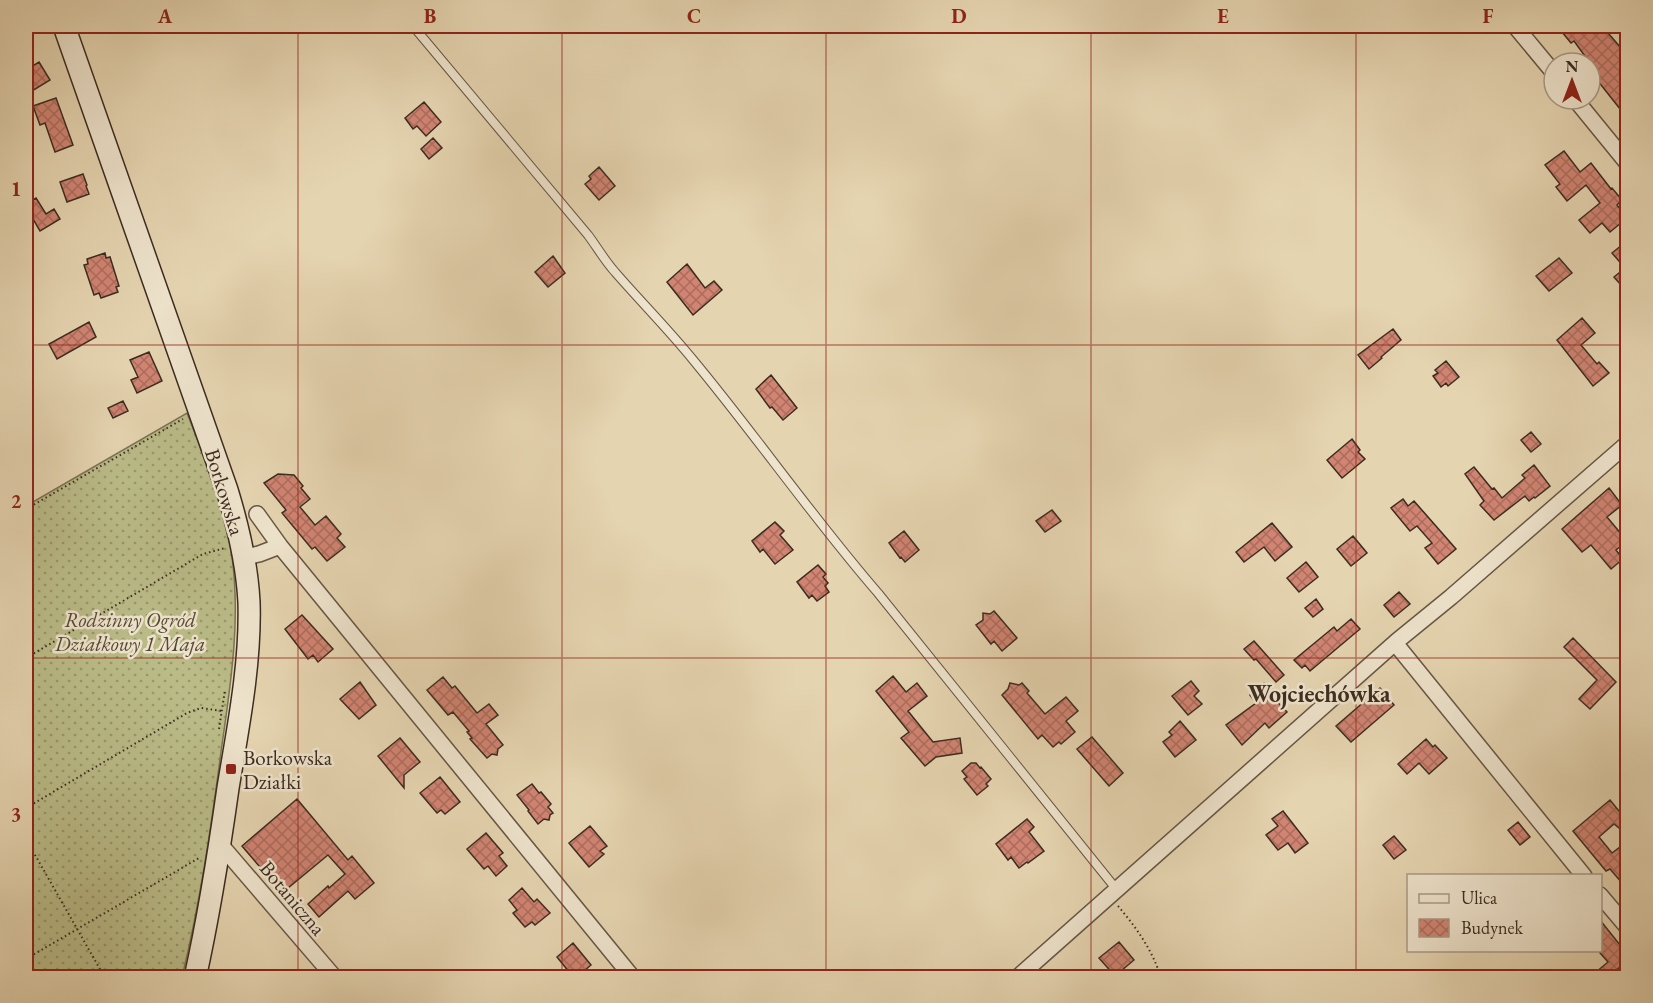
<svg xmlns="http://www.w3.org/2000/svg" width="1653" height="1003" viewBox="0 0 1653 1003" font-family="'EB Garamond',serif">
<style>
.garden{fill:url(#garden-dots);stroke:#7b7454;stroke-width:1.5}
.building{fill:url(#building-cross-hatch);stroke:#3c2c20;stroke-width:1.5}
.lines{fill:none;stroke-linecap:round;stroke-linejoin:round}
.lane-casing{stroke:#665644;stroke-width:10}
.street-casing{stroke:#665644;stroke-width:18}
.secondary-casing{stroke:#3c2c20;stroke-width:24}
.path{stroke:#3c2c20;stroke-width:2;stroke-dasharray:1.5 3;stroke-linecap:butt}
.lane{stroke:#eee3cc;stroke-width:8}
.street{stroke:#eee3cc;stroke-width:15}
.secondary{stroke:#eee3cc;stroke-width:21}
.grid{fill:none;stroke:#8f2418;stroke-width:1.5;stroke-opacity:0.55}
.poi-dot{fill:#8f2418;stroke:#eee3cc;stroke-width:2}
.labels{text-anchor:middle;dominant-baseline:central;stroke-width:5;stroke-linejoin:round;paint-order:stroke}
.street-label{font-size:21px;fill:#3c2c20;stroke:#eee3cc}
.park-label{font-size:21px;font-style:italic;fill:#554935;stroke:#eee3cc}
.poi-label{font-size:21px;fill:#3c2c20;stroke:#eee3cc;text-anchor:start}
.quarter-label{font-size:24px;font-weight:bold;fill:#3c2c20;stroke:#eee3cc}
.neatline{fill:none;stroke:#8f2418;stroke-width:2}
.grid-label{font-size:20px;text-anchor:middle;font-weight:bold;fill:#8f2418}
</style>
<defs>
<pattern id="garden-dots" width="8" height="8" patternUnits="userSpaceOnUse" patternTransform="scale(1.5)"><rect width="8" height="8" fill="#babb87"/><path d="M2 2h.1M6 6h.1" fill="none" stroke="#98986e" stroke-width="1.8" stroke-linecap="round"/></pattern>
<pattern id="building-cross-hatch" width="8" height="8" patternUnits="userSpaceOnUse" patternTransform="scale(1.5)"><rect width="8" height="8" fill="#d18472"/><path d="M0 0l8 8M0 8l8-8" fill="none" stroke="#ab6c5d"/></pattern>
</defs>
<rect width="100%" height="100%" fill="#e5d4b0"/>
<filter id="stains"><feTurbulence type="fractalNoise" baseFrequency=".00333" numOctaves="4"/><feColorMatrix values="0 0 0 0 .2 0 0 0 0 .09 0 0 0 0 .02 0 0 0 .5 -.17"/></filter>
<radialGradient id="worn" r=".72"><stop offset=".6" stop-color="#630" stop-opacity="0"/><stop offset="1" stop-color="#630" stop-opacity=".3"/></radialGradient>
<path class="garden" d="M 187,413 C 205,459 225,508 232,557 C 241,622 230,688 221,752 C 211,828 200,903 182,977 L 26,977 L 26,506 Z"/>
<path class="building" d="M 1557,26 L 1602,26 L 1628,56 L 1628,119 L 1590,71 L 1590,63 L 1574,41 L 1571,43 Z
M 39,62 L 50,80 L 32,91 L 26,82 L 26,70 Z
M 56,98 L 73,145 L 55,152 L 45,123 L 40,125 L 33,106 Z
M 424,102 L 441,122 L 426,136 L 417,126 L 413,129 L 405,118 Z
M 433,138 L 442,148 L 429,159 L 421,149 Z
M 1564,151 L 1580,172 L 1591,163 L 1611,189 L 1612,188 L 1622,200 L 1617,205 L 1627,218 L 1610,232 L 1602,223 L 1590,233 L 1579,220 L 1600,203 L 1586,185 L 1567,201 L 1556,187 L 1560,184 L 1545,165 Z
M 599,167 L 615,186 L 599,200 L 585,184 L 591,179 L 589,176 Z
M 83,174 L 87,185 L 86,186 L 89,194 L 67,202 L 60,182 Z
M 36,198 L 46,214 L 54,209 L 60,219 L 40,231 L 26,207 L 26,204 Z
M 1628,240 L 1628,293 L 1614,277 L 1625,268 L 1612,253 Z
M 105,253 L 106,258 L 110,257 L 119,286 L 116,287 L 118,292 L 101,298 L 99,293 L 94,295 L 84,265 L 88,264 L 87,259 Z
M 553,256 L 565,273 L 548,287 L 535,272 Z
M 1559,258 L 1572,273 L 1549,291 L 1536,276 Z
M 687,264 L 705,288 L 714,281 L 722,290 L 693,315 L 667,282 Z
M 1582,318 L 1595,333 L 1581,345 L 1597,364 L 1599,362 L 1609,373 L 1593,386 L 1557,340 Z
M 89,322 L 96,337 L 57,359 L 49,344 Z
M 1393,329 L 1401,340 L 1381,357 L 1382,358 L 1369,369 L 1358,355 Z
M 149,352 L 162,381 L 137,393 L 131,380 L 138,377 L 130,360 Z
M 1446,361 L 1459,377 L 1448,386 L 1446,383 L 1441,387 L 1433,376 L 1438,373 L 1435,370 Z
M 771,375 L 797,408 L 783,420 L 772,407 L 770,408 L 756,389 Z
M 123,401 L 128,411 L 113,418 L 108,408 Z
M 1531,432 L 1541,444 L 1531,452 L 1521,440 Z
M 1352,439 L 1360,450 L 1358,452 L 1365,459 L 1342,478 L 1327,460 Z
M 1534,465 L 1550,486 L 1535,498 L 1534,497 L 1529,501 L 1525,496 L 1494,520 L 1480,505 L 1484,501 L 1465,474 L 1474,467 L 1492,489 L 1494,488 L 1502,498 L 1525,478 L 1522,475 Z
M 278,474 L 294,475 L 303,486 L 301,488 L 310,499 L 300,507 L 315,525 L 326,516 L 341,534 L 337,538 L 345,547 L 327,561 L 315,547 L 312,549 L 282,513 L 286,510 L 264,483 Z
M 1609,488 L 1622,505 L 1607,517 L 1627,541 L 1616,550 L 1623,559 L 1611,569 L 1591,545 L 1582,552 L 1562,529 Z
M 1403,499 L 1408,506 L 1414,501 L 1456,549 L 1438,564 L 1425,548 L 1432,543 L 1417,526 L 1410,531 L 1391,508 Z
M 1052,510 L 1061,521 L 1045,532 L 1036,521 Z
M 775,522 L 784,531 L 780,535 L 793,550 L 775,564 L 763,549 L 760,552 L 752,541 Z
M 1272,523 L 1292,547 L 1275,561 L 1264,547 L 1244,562 L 1236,552 Z
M 904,531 L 919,550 L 905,562 L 901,557 L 900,558 L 889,543 Z
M 1353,536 L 1367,553 L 1351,566 L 1337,549 Z
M 1306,562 L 1318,577 L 1299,592 L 1287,578 Z
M 818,565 L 826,574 L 823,577 L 828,583 L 825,586 L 829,592 L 817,601 L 812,595 L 809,598 L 797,582 Z
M 1399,592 L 1410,604 L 1394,617 L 1384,605 Z
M 1316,599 L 1323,609 L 1313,617 L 1305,608 Z
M 994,611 L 1017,638 L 1002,651 L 994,641 L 991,644 L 976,625 L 983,620 L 983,613 L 990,614 Z
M 302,615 L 333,649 L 318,662 L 313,655 L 308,659 L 285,629 Z
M 1351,619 L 1360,629 L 1310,671 L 1305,665 L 1302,668 L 1294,660 L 1334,627 L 1337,631 Z
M 1573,638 L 1616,682 L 1590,709 L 1579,699 L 1597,680 L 1564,647 Z
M 1254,641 L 1284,675 L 1276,682 L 1256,659 L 1254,660 L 1244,649 Z
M 893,676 L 906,692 L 917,683 L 927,696 L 908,711 L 933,742 L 960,738 L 962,753 L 936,757 L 925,766 L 901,738 L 909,732 L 876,691 Z
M 443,677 L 452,688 L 455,686 L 477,713 L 489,704 L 498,715 L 486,724 L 503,745 L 498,749 L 497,755 L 492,754 L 487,758 L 470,739 L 472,738 L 467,732 L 469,731 L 453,712 L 448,715 L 427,690 Z
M 1191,681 L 1199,691 L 1194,696 L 1202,704 L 1188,715 L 1172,696 Z
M 360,682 L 376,705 L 359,719 L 340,699 Z
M 1010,683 L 1019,685 L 1022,683 L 1029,691 L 1027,693 L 1045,714 L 1066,697 L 1078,711 L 1066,721 L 1075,732 L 1061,744 L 1059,742 L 1053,747 L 1042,735 L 1038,739 L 1002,695 L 1008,689 Z
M 1264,683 L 1272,693 L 1271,695 L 1287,712 L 1269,728 L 1265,723 L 1242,745 L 1226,725 L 1256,703 L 1250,695 Z
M 1380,688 L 1394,705 L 1351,742 L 1336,726 Z
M 1180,721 L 1196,740 L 1175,757 L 1163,742 L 1172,735 L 1169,732 Z
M 1092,737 L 1123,773 L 1109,786 L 1077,749 Z
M 400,738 L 420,762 L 404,775 L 404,788 L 378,756 Z
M 1426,739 L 1433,747 L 1435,745 L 1447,758 L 1429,774 L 1419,763 L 1407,774 L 1398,764 Z
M 971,763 L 976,763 L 980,768 L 981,767 L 991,779 L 986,784 L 988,786 L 977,795 L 964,779 L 967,777 L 962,771 Z
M 440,777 L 460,802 L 445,814 L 441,810 L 437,813 L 420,793 Z
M 532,784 L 539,793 L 541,792 L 551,804 L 548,807 L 553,813 L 550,815 L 549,820 L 544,819 L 538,824 L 528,811 L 529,810 L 517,795 Z
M 297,799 L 348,860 L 352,856 L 374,883 L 355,899 L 348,891 L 319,917 L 308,904 L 328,886 L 329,888 L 345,874 L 328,855 L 282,893 L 242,846 Z
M 1610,800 L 1627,821 L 1619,828 L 1614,824 L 1599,837 L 1612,853 L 1620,847 L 1628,856 L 1628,890 L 1610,869 L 1606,871 L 1573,831 Z
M 1283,811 L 1308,843 L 1295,853 L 1288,843 L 1278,850 L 1266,835 L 1278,826 L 1272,819 Z
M 1027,819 L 1034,827 L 1029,832 L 1044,851 L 1028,863 L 1027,862 L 1019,868 L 1011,857 L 1008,860 L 996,844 Z
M 1518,822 L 1530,837 L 1520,845 L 1508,830 Z
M 590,826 L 607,846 L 600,851 L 604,854 L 589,867 L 569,843 Z
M 486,833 L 503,853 L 499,856 L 507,866 L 496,876 L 488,866 L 484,869 L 467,849 Z
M 1394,836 L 1406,850 L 1394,859 L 1383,845 Z
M 522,888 L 534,902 L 537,899 L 550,913 L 535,925 L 532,922 L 525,927 L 513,913 L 517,910 L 509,900 Z
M 1600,920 L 1628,955 L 1628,960 L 1607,978 L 1589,978 L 1608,962 L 1600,953 Z
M 1119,942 L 1134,960 L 1115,976 L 1099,958 Z
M 573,943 L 591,965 L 576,978 L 574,978 L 557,957 Z"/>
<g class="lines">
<g class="lane-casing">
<path id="lane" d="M 413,26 L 588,235 C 597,247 605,261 615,272 C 641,302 669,330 694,361 C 757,437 813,518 878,593 L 1117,890"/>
</g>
<g class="street-casing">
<path id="street" d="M 1515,26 L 1554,73
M 1575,99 L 1628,164
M 257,514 L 280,546
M 244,557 L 259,554 L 280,546 L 633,978
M 1395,643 L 1584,876
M 220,844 L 335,978
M 1600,895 L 1628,928
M 1017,978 L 1397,641 L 1451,597 L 1628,443"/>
</g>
<g class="secondary-casing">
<path id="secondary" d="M 64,26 L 227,490 C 238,526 247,563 249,602 C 251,663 238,728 228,788 C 219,852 209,915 195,978"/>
</g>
<path class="path" d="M 26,509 L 183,419
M 26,658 L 203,554 L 225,548
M 219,729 L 225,690
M 26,808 L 187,713 L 201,708 L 222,711
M 26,839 L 105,978
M 1118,906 C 1136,927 1153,951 1161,978
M 26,959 L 199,858"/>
<use href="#lane" class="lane"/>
<use href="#street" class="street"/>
<use href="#secondary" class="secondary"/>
</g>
<path class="grid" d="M 298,26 L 298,978M 562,26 L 562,978M 826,26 L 826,978M 1091,26 L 1091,978M 1356,26 L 1356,978M 26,345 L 1628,345M 26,658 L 1628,658"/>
<rect class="poi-dot" x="225" y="763" width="12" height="12" rx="3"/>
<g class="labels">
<g class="street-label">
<text transform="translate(225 492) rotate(73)">Borkowska</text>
<text transform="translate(293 898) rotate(50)">Botaniczna</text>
</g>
<g class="park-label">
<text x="130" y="619">Rodzinny Ogród<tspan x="130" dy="24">Działkowy 1 Maja</tspan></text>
</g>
<g class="poi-label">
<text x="243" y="757">Borkowska<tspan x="243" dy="24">Działki</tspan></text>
</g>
<g class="quarter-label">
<text x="1319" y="693">Wojciechówka</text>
</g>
</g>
<rect width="1653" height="1003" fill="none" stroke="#e5d4b0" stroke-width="66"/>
<rect x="1407" y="874" width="195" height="78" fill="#eee3cc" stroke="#a79a87" stroke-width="1.5"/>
<rect x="1419" y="894" width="30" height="9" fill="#eee3cc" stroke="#a79a87" stroke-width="1.5"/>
<text x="1461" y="904" font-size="18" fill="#3c2c20">Ulica</text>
<rect x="1419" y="919" width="30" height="18" fill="url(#building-cross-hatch)" stroke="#a79a87" stroke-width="1.5"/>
<text x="1461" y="934" font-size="18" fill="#3c2c20">Budynek</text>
<g transform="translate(1572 81)"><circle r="28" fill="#eee3cc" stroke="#a79a87" stroke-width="1.5"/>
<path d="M0-4.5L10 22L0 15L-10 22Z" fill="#8f2418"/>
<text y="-9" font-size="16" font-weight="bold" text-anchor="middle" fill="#3c2c20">N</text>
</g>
<rect x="33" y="33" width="1587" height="937" class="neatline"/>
<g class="grid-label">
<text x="165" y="23">A</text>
<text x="430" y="23">B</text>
<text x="694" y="23">C</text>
<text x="959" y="23">D</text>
<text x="1223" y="23">E</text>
<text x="1488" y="23">F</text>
<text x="16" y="196">1</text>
<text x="16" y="508">2</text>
<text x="16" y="821">3</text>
</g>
<rect width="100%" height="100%" filter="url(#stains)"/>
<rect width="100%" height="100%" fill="url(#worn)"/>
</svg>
